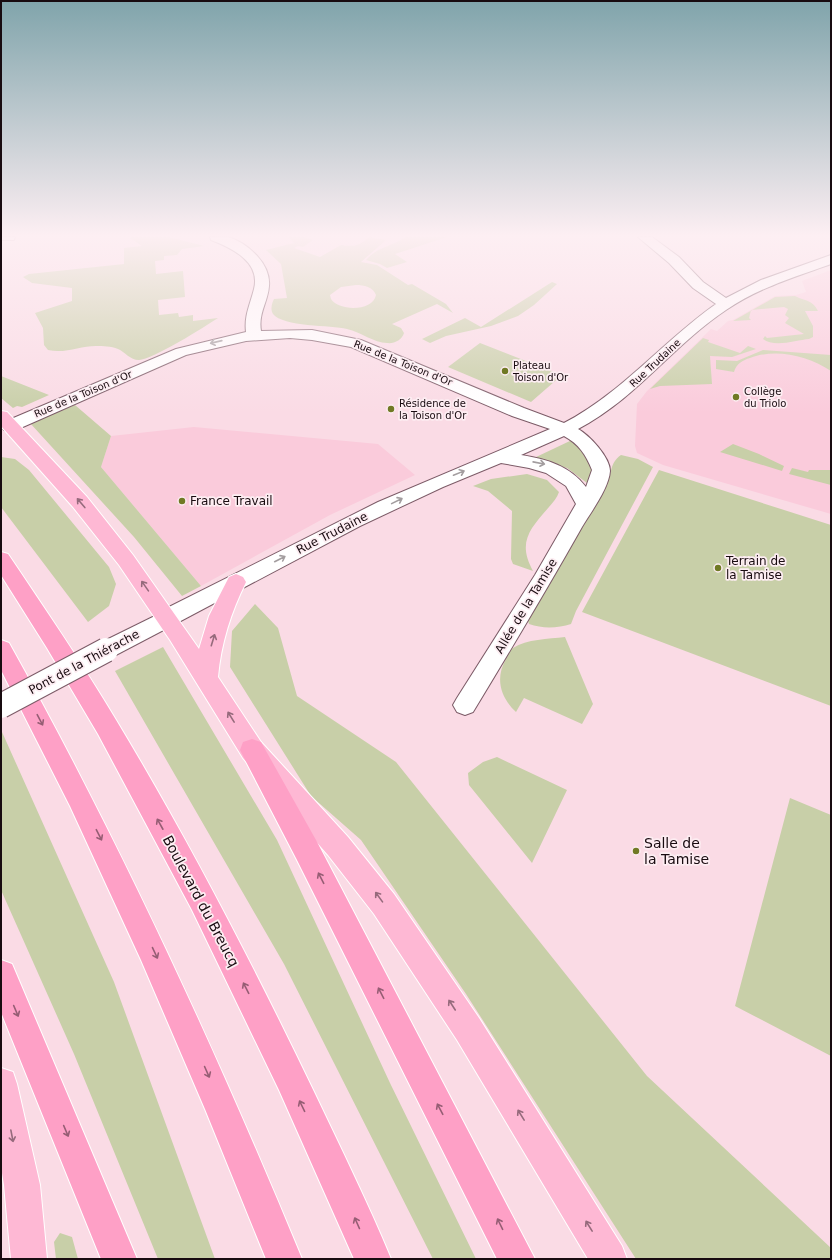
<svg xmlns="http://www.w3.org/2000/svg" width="832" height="1260" viewBox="0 0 832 1260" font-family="'DejaVu Sans',sans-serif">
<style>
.built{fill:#facbdb}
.green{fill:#c8cfa8;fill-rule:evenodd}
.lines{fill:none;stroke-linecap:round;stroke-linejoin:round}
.minor-casing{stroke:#7c5b67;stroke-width:2}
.tertiary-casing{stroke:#7c5b67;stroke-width:2}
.primary-casing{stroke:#fff;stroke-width:2}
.trunk-casing{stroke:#fff;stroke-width:2}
.minor{fill:#fff;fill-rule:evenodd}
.tertiary{fill:#fff;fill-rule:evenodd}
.primary{fill:#feb8d4;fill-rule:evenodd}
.trunk{fill:#fea0c6;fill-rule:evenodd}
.tertiary-bridge-casing{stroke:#7c5b67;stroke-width:26;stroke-linecap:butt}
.tertiary-bridge{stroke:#fff;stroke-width:24}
.oneway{stroke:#a39d9f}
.oneway2{stroke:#966a7c}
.oneway3{stroke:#965d74}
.poi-dot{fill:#707924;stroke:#fdedf2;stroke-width:1.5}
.labels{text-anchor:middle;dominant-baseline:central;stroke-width:3.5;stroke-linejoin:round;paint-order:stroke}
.far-street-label{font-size:10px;fill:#180b10;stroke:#fdedf2}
.far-poi-label{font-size:10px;fill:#180b10;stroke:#fdedf2;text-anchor:start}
.poi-label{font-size:12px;fill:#180b10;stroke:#fdedf2;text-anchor:start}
.street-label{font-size:12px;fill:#180b10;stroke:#fdedf2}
.near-poi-label{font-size:14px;fill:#180b10;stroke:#fdedf2;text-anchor:start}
.near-street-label{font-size:14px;fill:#180b10;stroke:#fdedf2}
</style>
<rect width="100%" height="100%" fill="#fadbe5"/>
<path class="built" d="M 831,270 L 831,514 L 663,465 L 637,453 L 635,446 L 637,404 L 647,391 L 711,329 L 717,331 L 728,321 L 733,320 L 775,296 L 796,295 L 806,292 L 802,281 Z
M 194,427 L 378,444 L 415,475 L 330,515 L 201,586 L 101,467 L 111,436 Z"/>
<path class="green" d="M 131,237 L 169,237 L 204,246 L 182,249 L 177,255 L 164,256 L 164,260 L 155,261 L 156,274 L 183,271 L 185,297 L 158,300 L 159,315 L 178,313 L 179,317 L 193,315 L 193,321 L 218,318 C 206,326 152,360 139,360 C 130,360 125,352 118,349 C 111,346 103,346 96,346 C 80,346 65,354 48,350 L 44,345 L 43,328 L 35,313 L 72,301 L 72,288 L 32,283 L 23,277 L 29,274 L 124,264 L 124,248 L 142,246 L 130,238 Z
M 288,237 L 304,237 L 313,240 L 303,247 L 298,246 L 294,248 L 320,257 L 341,245 C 354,247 359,246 369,237 L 386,240 L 361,262 L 377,265 L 408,285 L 412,284 L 446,304 L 453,313 L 437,304 L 392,324 L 401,328 L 404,333 C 402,340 394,344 387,343 C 374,343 361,332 347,329 C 331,325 283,327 273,314 C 270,309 272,303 274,299 L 287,298 L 281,264 L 266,250 L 294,243 ZM 356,285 C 364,285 373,287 376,295 C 373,312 338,311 331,299 L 330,295 L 341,287 Z
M 405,237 L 447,237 L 395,254 L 407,262 L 387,268 L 380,264 L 366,260 C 378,246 392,247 405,237 Z
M 552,282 L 557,284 L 534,305 L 518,316 L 491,326 L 446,336 L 430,343 L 422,339 L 465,318 L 481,327 Z
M 795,296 C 805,301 813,300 818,311 L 805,311 L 813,326 L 813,337 L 809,339 C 797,340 774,348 763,339 L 765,336 L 767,338 L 804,334 L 785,323 L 789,318 L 785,315 L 788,309 L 784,307 L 751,310 L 749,318 L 751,320 L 733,321 L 775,297 Z
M 703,338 L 709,340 L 708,342 L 740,353 L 748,346 L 756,349 L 732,357 L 710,356 L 712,384 L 660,386 L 650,389 Z
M 480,343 L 562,375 L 531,402 L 448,367 Z
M 763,350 L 831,355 L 831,371 C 808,356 776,348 750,358 C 743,360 736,364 734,372 L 716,369 L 716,360 L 737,361 Z
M 1,376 L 49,395 L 22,407 L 17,406 L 13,408 L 1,398 Z
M 75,405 L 111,436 L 101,467 L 201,586 L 182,596 L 134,537 L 30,423 Z
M 572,440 L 587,456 L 593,471 L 587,483 L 567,468 L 534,458 Z
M 733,444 L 759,454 L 784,466 L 782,471 L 720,452 Z
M 621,455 L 638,459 L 653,467 L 576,611 L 571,624 C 558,628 543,629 529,624 L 528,621 L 606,486 C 612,475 609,463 621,455 Z
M 1,457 L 15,459 L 29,470 L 109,567 L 116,584 L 109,606 L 88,622 L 1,507 Z
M 792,468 L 808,472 L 809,470 L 831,470 L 831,485 L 789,474 Z
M 659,470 L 831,525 L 831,706 L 582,612 Z
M 527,474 L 547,480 L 559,492 C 557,498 553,502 549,507 C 530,529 517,542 533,571 L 513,564 L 511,559 L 512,511 L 488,491 L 473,486 L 491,479 Z
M 255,604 L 278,628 L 297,696 L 396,762 L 647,1076 L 831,1248 L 831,1259 L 636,1259 L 466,994 L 361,840 L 311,796 L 230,667 L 232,631 Z
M 565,637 L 593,704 L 582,724 L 524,698 L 516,712 C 500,697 495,678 506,659 C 508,656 510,650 513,648 C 527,639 548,639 565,637 Z
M 163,647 L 277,840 L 390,1083 L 476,1259 L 433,1259 L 284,964 L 115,671 Z
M 2,732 L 114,982 L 215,1259 L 158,1259 L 74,1054 L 1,890 Z
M 497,757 L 567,790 L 532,863 L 469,785 L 468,773 L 483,762 Z
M 790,798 L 831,815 L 831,1056 L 735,1006 Z
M 60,1233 L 72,1237 L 78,1259 L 56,1259 L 54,1242 Z"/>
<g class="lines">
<g class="minor-casing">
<path id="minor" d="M 1,237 L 15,237 L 14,240 L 1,240 Z
M 210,237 C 215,237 223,236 228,237 C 248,243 271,264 269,286 C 268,302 258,313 261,331 L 312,330 L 361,340 L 524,408 L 564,423 C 622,393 663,341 716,304 L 693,288 L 669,263 L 638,237 L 652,237 L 679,257 L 703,282 L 726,298 L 761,280 L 831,255 L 831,264 C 795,277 758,288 726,310 C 672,346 637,398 578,429 C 589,435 610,457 610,471 C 609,488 591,512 582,527 C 547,589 510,651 473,712 L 465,715 L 457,712 L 453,705 L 457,698 L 535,575 L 576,504 L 566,486 L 546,473 L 529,468 L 501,463 L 443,487 L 360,526 L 175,624 L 167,626 L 159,624 L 156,618 L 159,612 L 378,502 L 550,429 L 512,416 L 351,347 L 312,340 L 290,338 L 246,341 L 186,355 L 16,430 L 10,431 L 4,430 L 1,426 L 4,422 L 176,349 L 246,332 C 244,316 250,305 254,289 C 261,262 232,248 211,240 ZM 564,436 C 579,444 586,455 592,470 L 586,487 C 570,466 547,459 521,455 Z"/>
</g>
<g class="tertiary-casing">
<path id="tertiary" d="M 167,610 L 175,612 L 178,618 L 175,624 L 114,656 L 106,659 L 98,656 L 95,650 L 98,644 Z"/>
</g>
<g class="primary-casing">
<path id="primary" d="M 1,411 L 7,412 L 87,497 L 133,555 L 199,649 L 209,616 L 229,577 L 236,574 L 243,577 L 246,582 C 231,612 221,643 218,677 L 261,742 L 348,837 L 394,894 L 479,1018 L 622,1246 L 627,1259 L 588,1259 L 457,1040 L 374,914 L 328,855 L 243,758 L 170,640 L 119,565 L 73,507 L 1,426 Z
M 1,1068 L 13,1072 L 17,1084 L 40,1185 L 47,1259 L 11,1259 L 4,1185 L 1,1167 Z"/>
</g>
<g class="trunk-casing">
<path id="trunk" d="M 1,552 L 8,554 C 45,609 82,663 116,720 C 189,841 254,967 315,1094 C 341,1149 368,1203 391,1259 L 354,1259 L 279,1090 L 192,910 L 98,734 L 47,648 L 1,575 Z
M 1,640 L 9,643 C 120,842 215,1048 302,1259 L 266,1259 L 205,1109 L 141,960 L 70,806 L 1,670 Z
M 252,739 L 261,742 L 316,840 L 535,1259 L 497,1259 L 296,858 L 240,750 L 243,742 Z
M 1,960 L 12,964 L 137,1259 L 101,1259 L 1,1012 Z"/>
</g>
<use href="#minor" class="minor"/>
<use href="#tertiary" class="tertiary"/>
<use href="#primary" class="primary"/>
<use href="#trunk" class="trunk"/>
<g class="tertiary-bridge-casing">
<path id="tertiary-bridge" d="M 1,706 L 106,650"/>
</g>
<use href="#tertiary-bridge" class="tertiary-bridge"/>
</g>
<defs><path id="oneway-shaft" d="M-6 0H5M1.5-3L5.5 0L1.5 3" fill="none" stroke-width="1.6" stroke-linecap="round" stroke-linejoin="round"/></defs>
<g class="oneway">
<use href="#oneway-shaft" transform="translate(216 342) rotate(167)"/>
<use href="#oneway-shaft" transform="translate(539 463) rotate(11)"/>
<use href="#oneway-shaft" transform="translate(459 473) rotate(-22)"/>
<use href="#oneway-shaft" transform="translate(397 501) rotate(-26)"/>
<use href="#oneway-shaft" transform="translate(280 559) rotate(-27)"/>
</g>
<g class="oneway2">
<use href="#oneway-shaft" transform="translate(81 503) rotate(-130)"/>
<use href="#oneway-shaft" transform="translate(145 586) rotate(-125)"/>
<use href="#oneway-shaft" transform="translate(213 640) rotate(-73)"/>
<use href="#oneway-shaft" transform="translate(231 717) rotate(-122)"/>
<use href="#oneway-shaft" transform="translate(379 897) rotate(-126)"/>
<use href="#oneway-shaft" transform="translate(452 1005) rotate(-123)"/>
<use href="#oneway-shaft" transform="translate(521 1115) rotate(-122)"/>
<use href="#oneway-shaft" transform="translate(12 1136) rotate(79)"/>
<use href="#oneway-shaft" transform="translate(589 1226) rotate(-122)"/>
</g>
<g class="oneway3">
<use href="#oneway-shaft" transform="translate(40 720) rotate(62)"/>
<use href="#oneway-shaft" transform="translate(160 824) rotate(-119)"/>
<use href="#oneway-shaft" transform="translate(99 835) rotate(63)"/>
<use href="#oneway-shaft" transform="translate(321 878) rotate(-117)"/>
<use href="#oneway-shaft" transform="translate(155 953) rotate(65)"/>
<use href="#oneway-shaft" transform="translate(246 988) rotate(-117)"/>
<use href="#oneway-shaft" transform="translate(381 993) rotate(-117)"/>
<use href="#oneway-shaft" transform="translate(16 1011) rotate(67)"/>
<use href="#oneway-shaft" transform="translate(207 1072) rotate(66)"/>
<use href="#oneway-shaft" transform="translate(302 1106) rotate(-116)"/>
<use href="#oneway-shaft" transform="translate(440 1109) rotate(-118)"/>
<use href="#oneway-shaft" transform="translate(66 1131) rotate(67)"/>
<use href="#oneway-shaft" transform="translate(357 1223) rotate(-114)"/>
<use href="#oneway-shaft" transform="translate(500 1224) rotate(-116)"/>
</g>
<linearGradient id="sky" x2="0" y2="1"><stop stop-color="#80a4ab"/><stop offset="0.57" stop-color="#fdeff3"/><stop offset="1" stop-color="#fdeff3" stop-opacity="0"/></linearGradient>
<rect width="832" height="413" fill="url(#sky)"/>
<g class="poi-dot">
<circle cx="505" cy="371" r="4"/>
<circle cx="736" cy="397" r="4"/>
<circle cx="391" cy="409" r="4"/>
<circle cx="182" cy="501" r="4"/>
<circle cx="718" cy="568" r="4"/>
<circle cx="636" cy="851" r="4"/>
</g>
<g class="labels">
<g class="far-street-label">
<text transform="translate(403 363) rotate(22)">Rue de la Toison d'Or</text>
<text transform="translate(655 363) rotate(-43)">Rue Trudaine</text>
<text transform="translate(83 394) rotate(-23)">Rue de la Toison d'Or</text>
</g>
<g class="far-poi-label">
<text x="513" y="365">Plateau<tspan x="513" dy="12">Toison d'Or</tspan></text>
<text x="744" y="391">Collège<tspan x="744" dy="12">du Triolo</tspan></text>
<text x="399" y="403">Résidence de<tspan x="399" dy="12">la Toison d'Or</tspan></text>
</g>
<g class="poi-label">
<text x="190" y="501">France Travail</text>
<text x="726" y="561">Terrain de<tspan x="726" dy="14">la Tamise</tspan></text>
</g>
<g class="street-label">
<text transform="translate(332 533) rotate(-27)">Rue Trudaine</text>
<text transform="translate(526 606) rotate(-59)">Allée de la Tamise</text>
<text transform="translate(84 662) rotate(-28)">Pont de la Thiérache</text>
</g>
<g class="near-poi-label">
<text x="644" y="843">Salle de<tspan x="644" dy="16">la Tamise</tspan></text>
</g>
<g class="near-street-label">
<text transform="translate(201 901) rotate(62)">Boulevard du Breucq</text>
</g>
</g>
<rect width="832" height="1260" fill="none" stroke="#180b10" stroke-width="4"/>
</svg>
